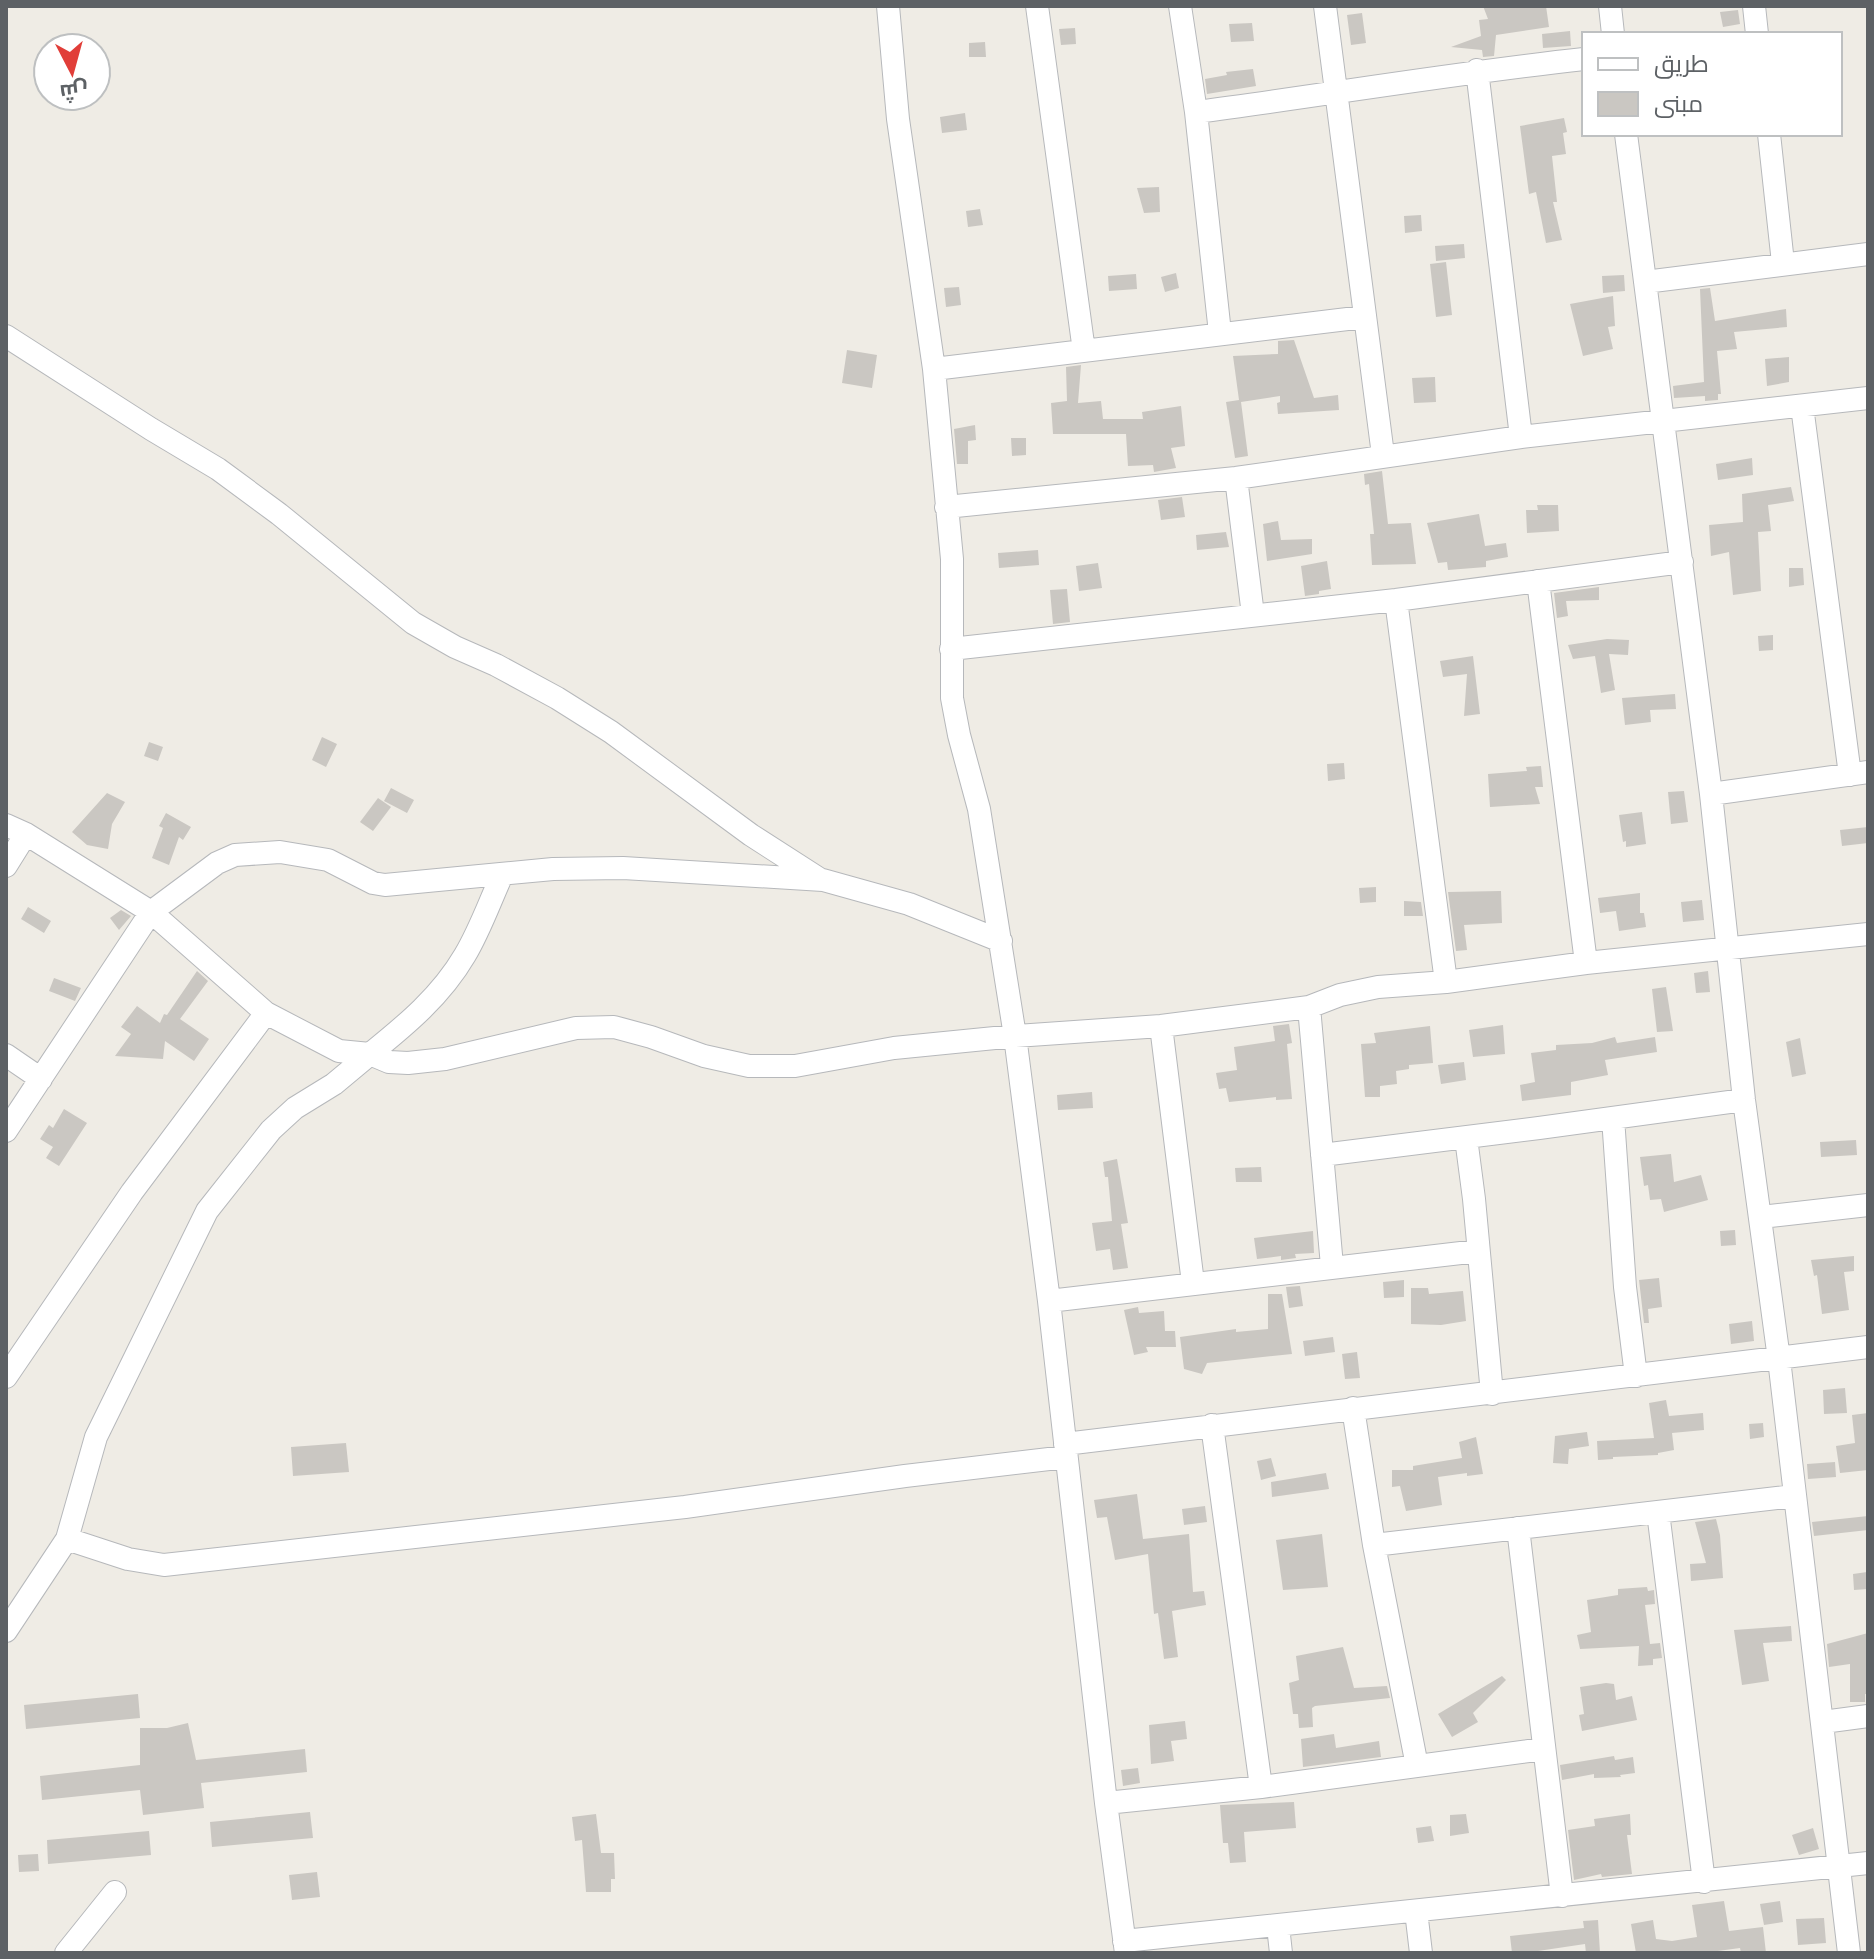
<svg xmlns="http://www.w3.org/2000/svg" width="1874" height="1959" viewBox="0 0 1874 1959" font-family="'DM Sans',Cairo,sans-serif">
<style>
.building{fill:#cac7c2}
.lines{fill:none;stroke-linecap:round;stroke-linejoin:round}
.minor-casing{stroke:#b6b8bb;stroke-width:24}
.minor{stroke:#fff;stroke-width:22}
</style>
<rect width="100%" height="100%" fill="#efece5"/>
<path class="building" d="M 1483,6 L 1546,6 L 1549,27 L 1496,35 L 1494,56 L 1483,57 L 1482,50 L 1451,47 L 1481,36 L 1479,20 L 1488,19 Z
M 1738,10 L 1740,24 L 1723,27 L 1720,12 Z
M 1362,13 L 1366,43 L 1351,45 L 1347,15 Z
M 1252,23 L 1254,41 L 1231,42 L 1229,24 Z
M 1075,28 L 1076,44 L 1061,45 L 1059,29 Z
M 1570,31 L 1571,46 L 1543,48 L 1542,34 Z
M 985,42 L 986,57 L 969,57 L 969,43 Z
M 1253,69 L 1256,86 L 1207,94 L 1205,79 L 1227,75 L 1226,72 Z
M 965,113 L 967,130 L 942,133 L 940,117 Z
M 1564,118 L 1567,132 L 1563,133 L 1566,154 L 1552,156 L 1557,202 L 1553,202 L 1562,240 L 1546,243 L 1536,192 L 1529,194 L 1520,126 Z
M 1159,187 L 1160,212 L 1144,213 L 1137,188 Z
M 980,209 L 983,225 L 968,227 L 966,211 Z
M 1421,215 L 1422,231 L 1405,233 L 1404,216 Z
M 1464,244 L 1465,258 L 1436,261 L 1435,246 Z
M 1446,262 L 1452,315 L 1436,317 L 1430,264 Z
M 1176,273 L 1179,288 L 1165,292 L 1161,277 Z
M 1136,274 L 1137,289 L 1109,291 L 1108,276 Z
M 1624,275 L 1625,291 L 1603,293 L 1602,276 Z
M 959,287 L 961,305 L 946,307 L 944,288 Z
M 1710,288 L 1715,321 L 1786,309 L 1787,327 L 1734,332 L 1737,349 L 1717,351 L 1721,394 L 1718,394 L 1718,400 L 1705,401 L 1705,396 L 1674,398 L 1673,386 L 1704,382 L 1700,289 Z
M 1613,296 L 1615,326 L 1608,327 L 1613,349 L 1583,356 L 1570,304 Z
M 1294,340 L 1314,398 L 1338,395 L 1339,410 L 1278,414 L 1277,403 L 1280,402 L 1280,396 L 1241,402 L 1248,456 L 1235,458 L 1226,402 L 1239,400 L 1233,356 L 1278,354 L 1278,341 Z
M 847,350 L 877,355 L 872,388 L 842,383 Z
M 1789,357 L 1789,382 L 1767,386 L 1765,359 Z
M 1081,365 L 1078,403 L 1101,401 L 1103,419 L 1143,419 L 1142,412 L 1181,406 L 1185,446 L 1171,448 L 1176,468 L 1154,472 L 1153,465 L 1128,466 L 1126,434 L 1053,434 L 1051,403 L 1067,401 L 1066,367 Z
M 1435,377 L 1436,402 L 1414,403 L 1412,378 Z
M 975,425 L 976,440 L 968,441 L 968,464 L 957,464 L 954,429 Z
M 1011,438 L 1026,438 L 1026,455 L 1012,456 Z
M 1752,458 L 1753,475 L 1718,480 L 1716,464 Z
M 1382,471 L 1388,524 L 1411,523 L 1416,564 L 1372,565 L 1370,534 L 1374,534 L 1369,484 L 1365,485 L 1364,474 Z
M 1791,487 L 1794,501 L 1768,505 L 1771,531 L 1758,532 L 1761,591 L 1733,595 L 1729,552 L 1711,556 L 1709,525 L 1743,522 L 1742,494 Z
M 1182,497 L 1185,517 L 1161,520 L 1158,500 Z
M 1537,505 L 1558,505 L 1559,531 L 1527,533 L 1526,510 L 1538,510 Z
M 1479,514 L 1485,546 L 1506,543 L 1508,557 L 1486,561 L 1486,567 L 1448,570 L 1447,562 L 1438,563 L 1427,523 Z
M 1278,521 L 1281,540 L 1312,539 L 1312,554 L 1267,561 L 1263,524 Z
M 1226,532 L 1229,547 L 1197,550 L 1196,535 Z
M 1038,550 L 1039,565 L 999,568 L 998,553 Z
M 1327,561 L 1331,589 L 1319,591 L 1319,594 L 1305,596 L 1301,566 Z
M 1098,563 L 1102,588 L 1079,591 L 1076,566 Z
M 1789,568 L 1803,568 L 1804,585 L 1789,587 Z
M 1599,587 L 1599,600 L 1566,601 L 1568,616 L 1557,618 L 1554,593 Z
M 1067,589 L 1070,622 L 1053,624 L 1050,590 Z
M 1773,635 L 1773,650 L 1759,651 L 1758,636 Z
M 1607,639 L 1629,640 L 1628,655 L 1609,654 L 1615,690 L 1601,693 L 1595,656 L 1573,659 L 1568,645 Z
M 1473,656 L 1480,714 L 1464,716 L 1467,674 L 1443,677 L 1440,661 Z
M 1675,694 L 1676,709 L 1650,710 L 1651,722 L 1625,725 L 1622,698 Z
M 322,737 L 337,744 L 326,767 L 312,760 Z
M 149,742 L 163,747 L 158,761 L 144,756 Z
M 1344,763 L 1345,779 L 1328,781 L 1327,764 Z
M 1541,766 L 1543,787 L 1535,787 L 1540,804 L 1490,807 L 1488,774 L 1527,771 L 1526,767 Z
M 391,788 L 414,800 L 407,813 L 384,801 Z
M 1684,791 L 1688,822 L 1671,824 L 1668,792 Z
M 107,793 L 125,802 L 112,824 L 108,849 L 87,845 L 72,832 Z
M 378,798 L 391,807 L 373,831 L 360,822 Z
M 1642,812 L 1646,844 L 1626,847 L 1626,841 L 1623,842 L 1619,815 Z
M 166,813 L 191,827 L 183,840 L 179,837 L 169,865 L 152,858 L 163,828 L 159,826 Z
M 1868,827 L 1868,843 L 1842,846 L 1840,830 Z
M 1376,887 L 1376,902 L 1360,903 L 1359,888 Z
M 1501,891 L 1502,923 L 1464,925 L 1467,950 L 1456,951 L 1448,892 Z
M 1640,893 L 1640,913 L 1644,913 L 1646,927 L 1619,931 L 1616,911 L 1600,913 L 1598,898 Z
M 1702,900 L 1704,920 L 1683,922 L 1681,902 Z
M 1404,901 L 1421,902 L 1423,916 L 1404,916 Z
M 28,907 L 51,921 L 44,933 L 21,919 Z
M 121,910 L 131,916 L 119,930 L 110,918 Z
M 197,971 L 208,981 L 180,1019 L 209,1039 L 194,1061 L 165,1041 L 163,1059 L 115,1056 L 131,1034 L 121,1027 L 137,1006 L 160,1023 L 164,1014 L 167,1015 Z
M 1708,971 L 1710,992 L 1696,993 L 1694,973 Z
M 54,978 L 81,988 L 75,1001 L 49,991 Z
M 1666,987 L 1673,1031 L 1657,1032 L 1652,989 Z
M 1289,1024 L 1292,1043 L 1287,1044 L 1292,1099 L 1276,1100 L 1276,1097 L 1229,1102 L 1226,1088 L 1219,1089 L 1216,1073 L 1237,1070 L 1234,1047 L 1275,1041 L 1273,1026 Z
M 1503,1025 L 1505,1054 L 1473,1057 L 1469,1030 Z
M 1430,1026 L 1433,1063 L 1409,1065 L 1409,1069 L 1396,1071 L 1397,1084 L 1380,1086 L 1380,1097 L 1365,1097 L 1361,1044 L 1376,1043 L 1374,1033 Z
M 1615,1037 L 1617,1043 L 1655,1037 L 1657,1052 L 1605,1060 L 1608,1075 L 1571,1082 L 1571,1095 L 1522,1101 L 1520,1085 L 1535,1082 L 1531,1053 L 1556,1050 L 1556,1045 L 1592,1043 Z
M 1800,1038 L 1806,1074 L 1792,1077 L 1786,1042 Z
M 1464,1062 L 1466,1080 L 1441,1084 L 1438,1065 Z
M 1092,1092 L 1093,1108 L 1058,1110 L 1057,1095 Z
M 64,1109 L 87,1123 L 59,1166 L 46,1158 L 53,1147 L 40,1139 L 49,1125 L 53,1128 Z
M 1856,1140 L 1857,1155 L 1821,1157 L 1820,1142 Z
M 1671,1154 L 1674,1182 L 1701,1175 L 1708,1200 L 1664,1212 L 1661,1199 L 1650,1200 L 1648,1185 L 1644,1186 L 1640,1157 Z
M 1117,1159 L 1128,1223 L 1121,1224 L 1128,1268 L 1113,1270 L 1110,1249 L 1096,1251 L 1092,1223 L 1112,1221 L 1108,1177 L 1105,1177 L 1103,1162 Z
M 1261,1167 L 1262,1182 L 1236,1182 L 1235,1168 Z
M 1735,1230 L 1736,1245 L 1721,1246 L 1720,1231 Z
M 1313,1231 L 1314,1253 L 1295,1254 L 1296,1258 L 1281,1260 L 1281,1256 L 1257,1259 L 1254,1238 Z
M 1854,1256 L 1854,1271 L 1844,1272 L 1849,1310 L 1822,1314 L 1817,1275 L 1814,1276 L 1811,1260 Z
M 1659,1278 L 1662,1307 L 1648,1309 L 1649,1323 L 1644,1323 L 1639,1280 Z
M 1404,1280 L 1404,1297 L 1384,1298 L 1383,1282 Z
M 1300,1286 L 1303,1306 L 1289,1308 L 1286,1287 Z
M 1411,1288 L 1428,1288 L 1429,1294 L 1463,1291 L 1466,1321 L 1441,1325 L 1411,1324 Z
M 1268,1294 L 1282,1294 L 1292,1354 L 1207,1363 L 1202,1374 L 1184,1369 L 1180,1337 L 1236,1329 L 1236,1332 L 1268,1329 Z
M 1138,1307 L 1139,1313 L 1164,1311 L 1165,1331 L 1175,1331 L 1176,1347 L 1146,1347 L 1148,1352 L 1134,1355 L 1124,1310 Z
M 1752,1321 L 1754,1341 L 1731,1344 L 1729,1324 Z
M 1333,1337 L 1335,1352 L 1305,1356 L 1303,1341 Z
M 1357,1352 L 1360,1378 L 1345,1379 L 1342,1354 Z
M 1845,1388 L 1847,1413 L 1824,1414 L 1823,1390 Z
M 1666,1400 L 1669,1416 L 1703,1413 L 1704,1430 L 1672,1433 L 1674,1450 L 1658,1453 L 1658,1455 L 1613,1457 L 1613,1459 L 1598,1460 L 1597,1441 L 1654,1438 L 1649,1403 Z
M 1868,1413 L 1868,1470 L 1840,1473 L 1836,1446 L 1855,1443 L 1852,1415 Z
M 1763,1423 L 1764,1437 L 1750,1439 L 1749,1424 Z
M 1587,1432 L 1589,1446 L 1569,1449 L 1568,1464 L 1553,1463 L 1555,1436 Z
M 1476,1437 L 1483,1474 L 1467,1476 L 1467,1473 L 1438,1477 L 1442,1505 L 1406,1511 L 1400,1486 L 1392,1487 L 1392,1470 L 1413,1470 L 1413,1466 L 1462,1458 L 1459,1442 Z
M 346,1443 L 349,1472 L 293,1476 L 291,1447 Z
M 1271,1458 L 1276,1476 L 1261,1480 L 1257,1461 Z
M 1835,1462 L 1836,1477 L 1808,1479 L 1807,1464 Z
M 1326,1473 L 1329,1489 L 1272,1497 L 1271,1482 Z
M 1137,1494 L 1143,1539 L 1189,1534 L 1193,1592 L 1204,1591 L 1206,1605 L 1172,1611 L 1178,1657 L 1164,1659 L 1158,1613 L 1154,1614 L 1148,1554 L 1115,1560 L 1107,1517 L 1097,1518 L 1094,1500 Z
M 1205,1506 L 1207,1522 L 1184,1525 L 1182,1509 Z
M 1868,1516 L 1868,1530 L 1814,1536 L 1812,1522 Z
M 1716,1519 L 1720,1535 L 1723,1578 L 1691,1581 L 1690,1564 L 1706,1563 L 1695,1522 Z
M 1322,1534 L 1328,1587 L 1283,1590 L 1276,1540 Z
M 1867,1572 L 1868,1589 L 1854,1590 L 1853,1574 Z
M 1647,1587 L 1648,1591 L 1654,1590 L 1655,1604 L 1645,1605 L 1650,1644 L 1660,1643 L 1662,1658 L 1653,1659 L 1653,1665 L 1638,1666 L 1639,1646 L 1580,1649 L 1577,1635 L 1591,1632 L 1587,1600 L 1618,1595 L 1618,1589 Z
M 1791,1626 L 1792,1641 L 1763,1643 L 1769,1681 L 1742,1685 L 1734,1630 Z
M 1868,1633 L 1868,1694 L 1865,1694 L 1865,1702 L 1850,1702 L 1850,1664 L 1829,1667 L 1827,1644 Z
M 1343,1647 L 1354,1688 L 1387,1686 L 1390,1698 L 1315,1706 L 1312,1708 L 1313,1727 L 1299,1728 L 1298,1714 L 1293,1714 L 1289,1683 L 1299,1680 L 1296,1656 Z
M 1502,1676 L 1506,1680 L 1473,1713 L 1478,1722 L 1452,1737 L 1438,1714 Z
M 1606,1683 L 1614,1684 L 1616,1700 L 1632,1696 L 1637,1720 L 1582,1731 L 1579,1715 L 1584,1714 L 1580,1687 Z
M 138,1694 L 140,1718 L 26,1729 L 24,1705 Z
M 1185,1721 L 1187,1739 L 1171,1741 L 1174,1761 L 1151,1764 L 1149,1725 Z
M 188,1723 L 196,1760 L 305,1749 L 307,1772 L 201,1783 L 204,1808 L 143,1815 L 140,1790 L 42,1800 L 40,1776 L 140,1765 L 140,1728 L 167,1728 Z
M 1334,1734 L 1336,1748 L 1379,1741 L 1381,1757 L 1303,1767 L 1301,1739 Z
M 1614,1756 L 1615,1760 L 1633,1757 L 1635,1773 L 1620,1775 L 1621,1777 L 1594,1778 L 1594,1774 L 1562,1780 L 1560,1765 Z
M 1138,1768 L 1140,1783 L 1123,1786 L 1121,1770 Z
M 1294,1802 L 1296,1828 L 1244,1832 L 1246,1862 L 1230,1863 L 1228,1843 L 1223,1843 L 1220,1805 Z
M 310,1812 L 313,1838 L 212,1847 L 210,1822 Z
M 596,1814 L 601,1853 L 614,1853 L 615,1879 L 611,1879 L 611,1892 L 586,1892 L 582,1840 L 575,1841 L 572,1817 Z
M 1466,1814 L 1469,1833 L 1450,1836 L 1450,1815 Z
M 1630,1814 L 1631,1835 L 1627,1835 L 1632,1874 L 1602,1877 L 1601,1874 L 1574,1880 L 1568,1830 L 1595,1826 L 1594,1819 Z
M 1431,1826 L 1434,1841 L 1418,1843 L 1416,1828 Z
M 1813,1828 L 1819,1849 L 1799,1855 L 1792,1835 Z
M 149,1831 L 151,1855 L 48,1864 L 47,1840 Z
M 38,1854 L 39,1871 L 19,1872 L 18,1855 Z
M 317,1872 L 320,1897 L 292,1900 L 289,1875 Z
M 1724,1901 L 1729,1931 L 1763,1927 L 1766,1953 L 1741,1953 L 1740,1948 L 1703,1953 L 1636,1953 L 1631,1924 L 1653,1920 L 1656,1939 L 1672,1941 L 1697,1937 L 1692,1905 Z
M 1780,1901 L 1783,1922 L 1764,1925 L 1760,1904 Z
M 1824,1918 L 1826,1943 L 1798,1945 L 1796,1919 Z
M 1598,1920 L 1600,1953 L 1586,1953 L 1585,1944 L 1538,1951 L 1538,1953 L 1512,1953 L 1510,1936 L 1584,1928 L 1583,1921 Z"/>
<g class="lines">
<g class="minor-casing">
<path id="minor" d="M 888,6 L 898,119 L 934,369 L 952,559 L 952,698 L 959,735 L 979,809 L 1015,1036 L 1049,1301 L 1106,1803 L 1126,1953
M 1037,6 L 1084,351
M 1180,6 L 1196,112 L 1220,333
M 1325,6 L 1383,455
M 1610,6 L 1613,34
M 1754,6 L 1757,34
M 1477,70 L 1521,437
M 1196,112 C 1326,95 1454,73 1584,59
M 1626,134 L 1711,794 L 1744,1100 L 1779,1359 L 1849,1953
M 1769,134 L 1783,263
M 1645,282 L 1868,254
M 6,336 L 151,429 L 218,469 L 279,514 L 413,623 L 455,647 L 496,665 L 557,698 L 611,732 L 751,835 L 818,878
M 934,369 L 1364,317
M 1802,406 L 1850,775
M 1236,478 L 1253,615
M 946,507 L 1236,478 L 1521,437 L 1868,398
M 1538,581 L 1586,963
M 1396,600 L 1446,982
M 951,649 L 1396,600 L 1682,562
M 1711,794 L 1868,772
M 6,825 L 26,834 L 151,912 L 266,1013 L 132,1192 L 6,1377
M 6,866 L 26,834
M 1309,1007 L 1332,1266
M 266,1013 L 339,1051 L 370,1054 C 406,1025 441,996 465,955 C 480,930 490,901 502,875
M 1161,1026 L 1193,1283
M 6,1055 L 41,1079
M 1613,1118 L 1625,1287 L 1636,1376
M 6,1131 L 151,912 L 217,863 L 235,855 L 280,852 L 328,860 L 373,883 L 385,885 L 553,869 L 623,868 L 823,880 L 909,904 L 1001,941
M 1466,1138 L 1474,1199 L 1492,1394
M 1322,1155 L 1539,1128 L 1744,1100
M 1761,1217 L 1868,1205
M 1049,1301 L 1478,1251
M 1353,1408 L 1374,1545 L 1417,1766
M 1212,1425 L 1261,1787
M 1065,1444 L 1868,1347
M 1658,1512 L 1704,1882
M 1518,1528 L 1562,1896
M 67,1539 L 128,1559 L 164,1565 L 685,1507 L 905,1476 L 1066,1457
M 1374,1545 L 1794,1496
M 6,1631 L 67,1539 L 96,1437 L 207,1211 L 271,1130 L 295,1108 L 334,1084 L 370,1054 L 389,1062 L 408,1063 L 445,1059 L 576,1028 L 614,1027 L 651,1037 L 704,1056 L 749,1066 L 795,1066 L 894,1048 L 1015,1036 L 1161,1026 L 1309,1007 L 1340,995 L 1378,987 L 1446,982 L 1586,963 L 1868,934
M 1823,1722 L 1868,1716
M 1106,1803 L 1261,1787 L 1544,1749
M 1416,1911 L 1421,1953
M 1278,1926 L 1281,1953
M 1124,1941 L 1868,1863
M 66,1953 L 115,1892"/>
</g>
<use href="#minor" class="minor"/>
</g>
<rect width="1874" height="1959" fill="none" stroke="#5d6165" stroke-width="16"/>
<rect x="1582" y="32" width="260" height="104" fill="#ffffff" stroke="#bec0c1" stroke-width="2"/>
<rect x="1598" y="58" width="40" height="12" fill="#ffffff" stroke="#bec0c1" stroke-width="2"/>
<text x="1654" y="72" font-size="24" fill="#5d6165">طريق</text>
<rect x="1598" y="92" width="40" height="24" fill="#cac7c2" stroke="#bec0c1" stroke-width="2"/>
<text x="1654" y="112" font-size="24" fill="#5d6165">مبنى</text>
<g transform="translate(72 72) rotate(174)"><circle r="38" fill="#ffffff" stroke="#bec0c1" stroke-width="2"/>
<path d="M0-6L14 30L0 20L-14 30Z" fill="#e13e39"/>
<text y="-12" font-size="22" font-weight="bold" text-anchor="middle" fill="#5d6165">ش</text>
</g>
</svg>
